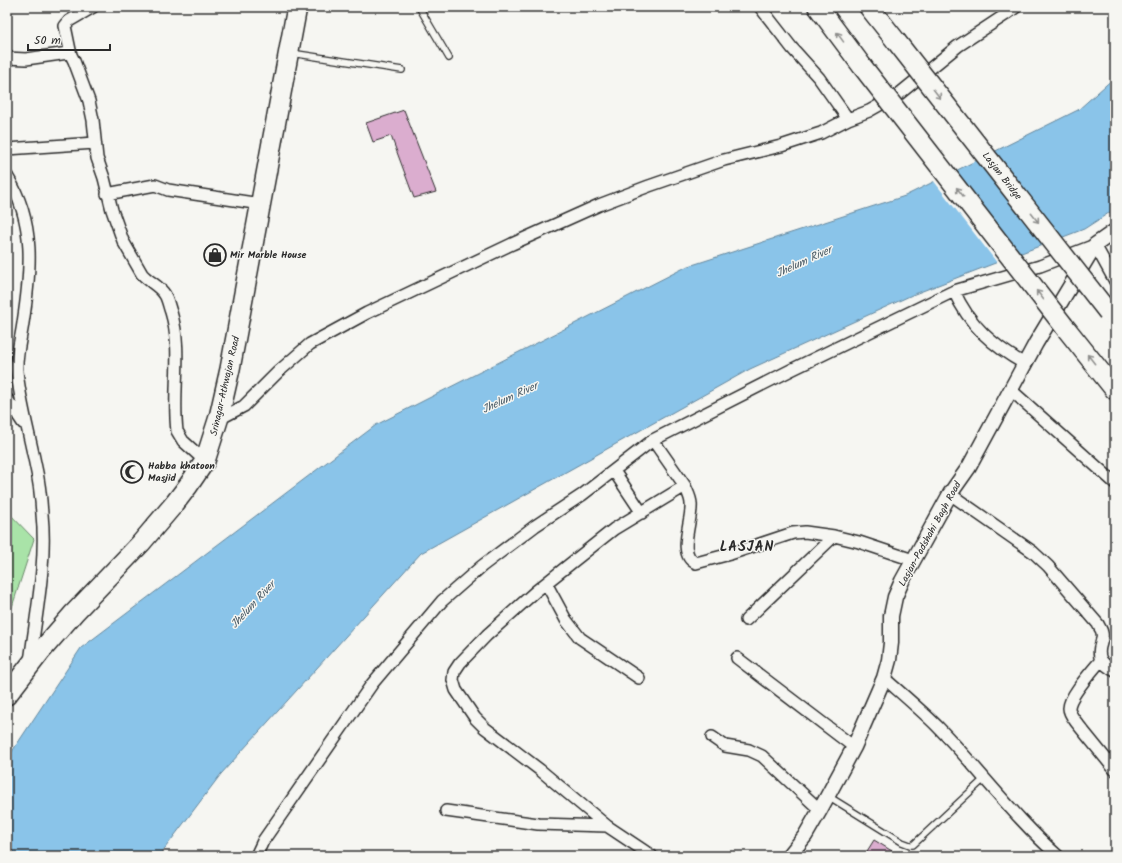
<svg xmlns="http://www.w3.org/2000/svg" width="1122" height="863" viewBox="0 0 1122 863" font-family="Kalam,sans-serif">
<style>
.green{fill:#a9e3a8;stroke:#6a876a}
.water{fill:#8ac4e9;stroke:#64879d}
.pier{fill:#f6f6f2}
.building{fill:#dbadcf;stroke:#2b2b2b}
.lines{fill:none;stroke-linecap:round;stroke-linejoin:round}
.service-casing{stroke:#2b2b2b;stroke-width:8}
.minor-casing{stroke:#2b2b2b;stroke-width:14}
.tertiary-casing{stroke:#2b2b2b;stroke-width:17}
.trunk-casing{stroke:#2b2b2b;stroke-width:22}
.service{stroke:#f6f6f2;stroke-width:5.5}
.minor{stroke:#f6f6f2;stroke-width:11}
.tertiary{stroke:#f6f6f2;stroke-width:14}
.trunk{stroke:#f6f6f2;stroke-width:19}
.trunk-bridge-casing{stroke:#2b2b2b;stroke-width:22;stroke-linecap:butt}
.trunk-bridge{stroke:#f6f6f2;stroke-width:19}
.oneway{stroke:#90908e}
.labels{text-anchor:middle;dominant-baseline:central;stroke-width:3;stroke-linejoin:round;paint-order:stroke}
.street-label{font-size:10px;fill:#2b2b2b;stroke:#f6f6f2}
.poi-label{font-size:10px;font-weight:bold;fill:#2b2b2b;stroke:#f6f6f2;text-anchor:start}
.water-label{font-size:11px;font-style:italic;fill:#485964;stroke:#f6f6f2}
.district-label{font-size:14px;font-weight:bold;letter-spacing:1px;fill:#2b2b2b;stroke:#f6f6f2}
</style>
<rect width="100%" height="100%" fill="#f6f6f2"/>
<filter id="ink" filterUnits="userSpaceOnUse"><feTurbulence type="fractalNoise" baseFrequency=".025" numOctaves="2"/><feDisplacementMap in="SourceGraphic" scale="8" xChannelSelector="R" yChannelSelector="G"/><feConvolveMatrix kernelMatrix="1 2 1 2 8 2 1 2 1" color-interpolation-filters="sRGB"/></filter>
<g filter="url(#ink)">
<path class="green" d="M 7,511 L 34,539 L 12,607 L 7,614 Z"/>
<path class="water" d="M 1115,77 L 1115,209 L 1084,229 L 912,295 L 750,369 L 421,553 L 221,774 L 159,856 L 7,856 L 7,759 L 81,648 L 376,425 L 686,267 L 905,196 L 1078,110 Z"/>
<path class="pier" d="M 954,169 L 1022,255 L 998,264 L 933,180 Z"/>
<path class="building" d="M 404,110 L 436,192 L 414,198 L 391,136 L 373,142 L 366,123 Z
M 874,840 L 900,856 L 864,856 Z"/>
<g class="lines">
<g class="service-casing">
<path id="service" d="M 419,7 L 449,58
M 291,53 L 402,70
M 828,796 L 902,842 L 910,845 L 913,845 L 984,779"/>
</g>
<g class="minor-casing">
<path id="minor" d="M 71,55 L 65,26 L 69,21 L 93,7
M 7,58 L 26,59 L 68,53 L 71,55 L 74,61 L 89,101 L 93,120 L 97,158 L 104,178 L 112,210 L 123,241 L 142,274 C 149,282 160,286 165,295 C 168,300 169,307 171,312 C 183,351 172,391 177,431 L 183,441 L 205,461
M 848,119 L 869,111 L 899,94 L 958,46 L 1005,15 L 1016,7
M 7,149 L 95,143
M 7,176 C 36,223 31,271 23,323 C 21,338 16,355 17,371 C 20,402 29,433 35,463 C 39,480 41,497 42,514 C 47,562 36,614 30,662
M 107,194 L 155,185 L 168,190 L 261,204
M 954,291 C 969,325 993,346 1025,364
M 1011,390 L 1115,483
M 7,399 L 23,423
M 219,417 L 225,416 L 244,406 L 278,372 L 310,344 L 367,313 L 512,244 L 599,205 L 649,186 L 724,160 L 781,146 L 821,133 L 848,119 L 819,78 L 792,48 L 760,7
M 653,440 L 685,486
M 614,471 L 642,513
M 950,494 L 1033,552 L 1048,566 L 1098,624 C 1099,627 1102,630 1102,633 C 1103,636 1102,639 1101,643 C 1096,658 1102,664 1115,671
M 546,583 L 566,620 L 580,638 L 639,678
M 746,620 L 834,536
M 737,658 L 854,747
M 1101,660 C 1093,670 1069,696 1069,708 C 1069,713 1073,718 1076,722 L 1115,770
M 884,678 C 902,694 921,710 938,727 C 979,769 1014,817 1058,856
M 712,737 L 725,746 L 749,750 L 762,756 L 820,810
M 446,811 L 538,824 L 607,826 L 652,856
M 607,826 L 540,770 L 485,728 L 475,718 L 456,690 L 453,680 L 454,672 L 460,663 L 487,635 L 536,591 L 614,529 L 685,486 C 687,491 691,498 691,504 C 693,519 676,555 696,563 L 730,554 L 793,533 L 805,532 L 834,536 L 859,542 L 913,560
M 256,856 L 263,841 L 372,684 L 442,601 L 482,566 L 535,526 L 582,495 L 653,440 L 793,369 L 954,291 L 1040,266 L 1095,245 L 1115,281"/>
</g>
<g class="tertiary-casing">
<path id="tertiary" d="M 789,856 L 805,836 L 820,810 L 854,747 L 884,678 L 889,660 L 891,643 L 891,616 L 895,597 L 902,581 L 950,494 L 969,467 L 1036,343 L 1095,245 L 1115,231"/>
</g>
<g class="trunk-casing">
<path id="trunk" d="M 818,7 L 862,66
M 869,7 L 896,41
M 1064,326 L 1115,390
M 7,695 L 41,651 L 74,613 L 141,543 L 175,503 L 188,486 L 205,461 L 219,417 L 230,369 L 297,7"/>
</g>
<use href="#service" class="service"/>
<use href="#minor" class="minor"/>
<use href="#tertiary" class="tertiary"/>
<use href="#trunk" class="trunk"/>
<g class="trunk-bridge-casing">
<path id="trunk-bridge" d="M 896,41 L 1108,312
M 862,66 L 1064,326"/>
</g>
<use href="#trunk-bridge" class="trunk-bridge"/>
</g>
<defs><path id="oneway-shaft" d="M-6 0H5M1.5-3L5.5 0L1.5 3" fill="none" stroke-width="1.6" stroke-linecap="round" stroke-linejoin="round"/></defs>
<g class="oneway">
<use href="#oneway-shaft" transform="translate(840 37) rotate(-126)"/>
<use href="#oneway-shaft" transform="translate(937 94) rotate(52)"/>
<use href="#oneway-shaft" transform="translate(960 192) rotate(-128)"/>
<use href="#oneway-shaft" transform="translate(1035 218) rotate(52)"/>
<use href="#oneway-shaft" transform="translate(1040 295) rotate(-128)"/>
<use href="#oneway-shaft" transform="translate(1091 359) rotate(-128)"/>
</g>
</g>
<defs>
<g id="shop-ring" transform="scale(1.15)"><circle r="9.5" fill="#f6f6f2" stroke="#2b2b2b" stroke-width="1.5"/><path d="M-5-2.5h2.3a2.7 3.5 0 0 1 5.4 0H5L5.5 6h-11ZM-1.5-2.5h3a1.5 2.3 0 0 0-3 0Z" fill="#2b2b2b"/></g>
<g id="mosque-ring" transform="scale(1.15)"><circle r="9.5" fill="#f6f6f2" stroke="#2b2b2b" stroke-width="1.5"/><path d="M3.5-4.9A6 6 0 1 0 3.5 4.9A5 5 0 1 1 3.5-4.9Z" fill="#2b2b2b"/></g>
</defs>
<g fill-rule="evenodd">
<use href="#shop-ring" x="215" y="255"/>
<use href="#mosque-ring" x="132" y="472"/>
</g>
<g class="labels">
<g class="street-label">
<text transform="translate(1002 176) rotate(52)">Lasjan Bridge</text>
<text transform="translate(225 386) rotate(-77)">Srinagar-Athwajan Road</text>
<text transform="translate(930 534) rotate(-61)">Lasjan-Padshahi Bagh Road</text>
</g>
<g class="poi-label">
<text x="230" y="255">Mir Marble House</text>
<text x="148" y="466">Habba khatoon<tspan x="148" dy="12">Masjid</tspan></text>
</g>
<g class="water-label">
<text transform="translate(804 262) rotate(-25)">Jhelum River</text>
<text transform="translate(510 398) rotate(-25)">Jhelum River</text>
<text transform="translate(253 605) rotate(-47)">Jhelum River</text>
</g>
<g class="district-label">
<text x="747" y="547">LASJAN</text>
</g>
</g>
<rect width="1122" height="863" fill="none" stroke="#f6f6f2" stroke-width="24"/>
<rect x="12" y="12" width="1098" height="839" fill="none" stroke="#2b2b2b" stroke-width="1.5" filter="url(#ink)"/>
<path d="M28 44v6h82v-6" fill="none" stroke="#2b2b2b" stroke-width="2"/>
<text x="34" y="44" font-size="12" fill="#2b2b2b" stroke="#f6f6f2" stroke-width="3" paint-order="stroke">50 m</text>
</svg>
